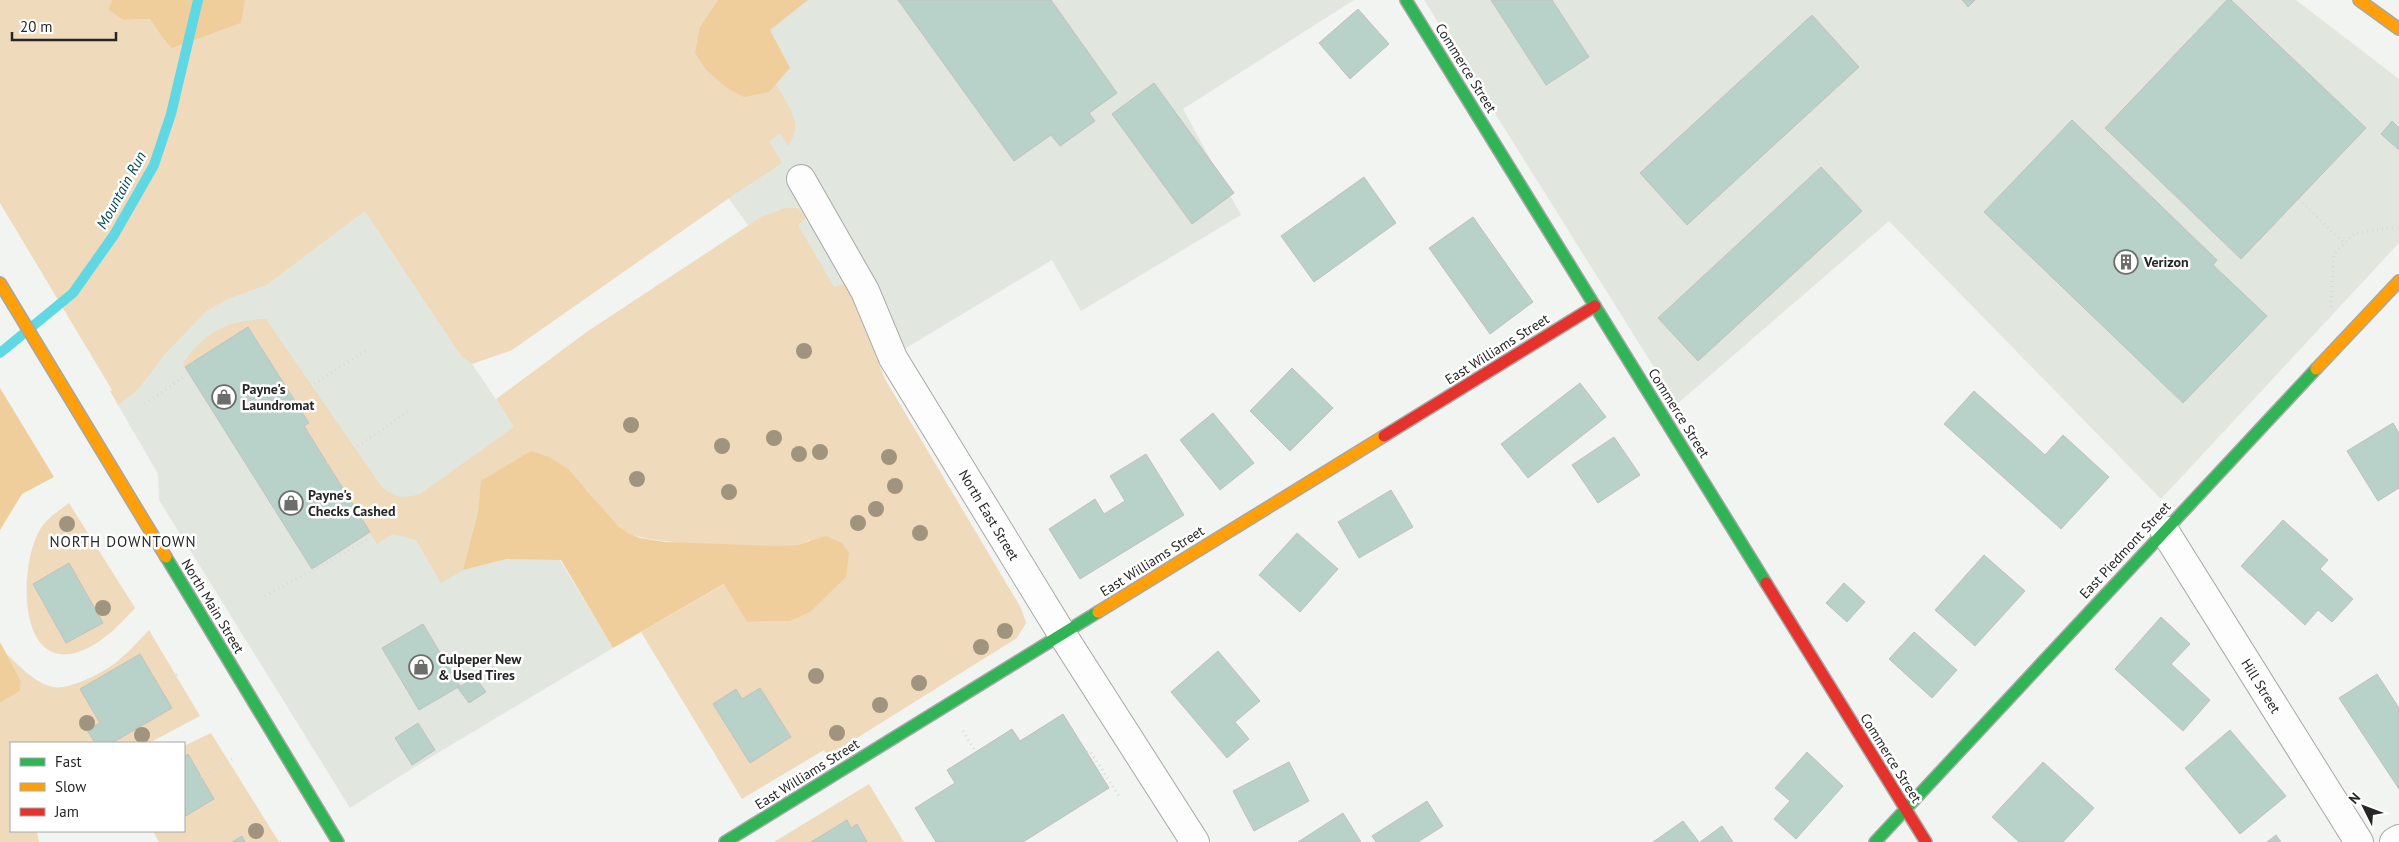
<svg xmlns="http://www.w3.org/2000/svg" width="2399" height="842" viewBox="0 0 2399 842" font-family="'PT Sans',sans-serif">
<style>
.built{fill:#e1e6df}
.green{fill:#efdabb}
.forest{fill:#f0ce9c}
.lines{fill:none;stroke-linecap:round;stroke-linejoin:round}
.stream{stroke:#5fd8e4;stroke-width:10}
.building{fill:#b8d2ca;stroke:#bfc1c0}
.street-casing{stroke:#a6a8a6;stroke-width:30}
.fast-casing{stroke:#a6a8a6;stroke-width:14}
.slow-casing{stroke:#a6a8a6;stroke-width:14}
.jam-casing{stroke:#a6a8a6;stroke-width:14}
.path{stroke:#d9dad9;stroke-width:3;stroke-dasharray:1 4;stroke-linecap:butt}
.street{stroke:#fdfdfd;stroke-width:28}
.fast{stroke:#30b455;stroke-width:11}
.slow{stroke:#ff9f0a;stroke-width:11}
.jam{stroke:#e5322d;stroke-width:11}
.tree{fill:#a1947e}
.labels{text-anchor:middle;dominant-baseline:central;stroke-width:5;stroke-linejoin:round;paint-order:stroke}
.street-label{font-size:14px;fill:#252625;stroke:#fff}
.poi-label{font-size:14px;font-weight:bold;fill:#252625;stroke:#fff;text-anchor:start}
.water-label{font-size:15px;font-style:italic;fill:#004951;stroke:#fff}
.neighbourhood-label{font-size:15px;letter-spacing:1px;fill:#252625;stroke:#fff}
</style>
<rect width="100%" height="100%" fill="#f2f4f1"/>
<path class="built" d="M 585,0 L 1354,0 L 1183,109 L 1241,215 L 1081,311 L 1052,260 L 858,377 Z
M 1424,0 L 2296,0 L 2399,79 L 2399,243 L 2161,499 L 1889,221 L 1677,404 Z
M 366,210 L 461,356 L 472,364 L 531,451 L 504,468 L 613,648 L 413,768 L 350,808 L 159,500 L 158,474 L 118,405 L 138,390 L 166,353 L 207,311 L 226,300 L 267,285 Z"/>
<path class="green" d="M 0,0 L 112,0 L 110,10 L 123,20 L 148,19 L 160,29 L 165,42 L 240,23 L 245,0 L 718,0 L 700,27 L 695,53 L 706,70 L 728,89 L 769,92 L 776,84 C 788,107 805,121 788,146 L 780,133 L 769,142 L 782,163 L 735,194 L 512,350 L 472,364 L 461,356 L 365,211 L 267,285 L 226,300 L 207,311 L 166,353 L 138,390 L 118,405 L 110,391 L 112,390 L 0,203 Z
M 785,208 L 798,208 L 806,215 L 804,220 L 798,225 L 834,287 L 847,283 L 885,379 L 1021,608 L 1026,623 L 1017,638 L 828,756 L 824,750 L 742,799 L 641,632 L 725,584 L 747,622 L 790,621 L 810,540 C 806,542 801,544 796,545 C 768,549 650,545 628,533 C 611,524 598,503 586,489 L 480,499 L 463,570 L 441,583 L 416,540 L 393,534 L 377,544 L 304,426 L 309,423 L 249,327 L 185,367 L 183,363 C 207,331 225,321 266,319 L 381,486 C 394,498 404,499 420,494 L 514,427 L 496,399 L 588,331 L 761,217 Z
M 69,503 L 135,608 C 119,626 95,650 70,654 C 15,662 20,555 43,525 C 50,516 60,510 69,503 Z
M 149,630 L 200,716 L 149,743 L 11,743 L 11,831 L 37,831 L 39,842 L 0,842 L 0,703 L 20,691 L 21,681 L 6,653 C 19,666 32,680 49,686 C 66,693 105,672 119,660 C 130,651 139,640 149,630 Z
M 211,733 L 279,842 L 159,842 L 153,831 L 184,831 L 184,746 Z
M 869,784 L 904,842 L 774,842 Z"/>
<path class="forest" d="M 112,0 L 245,0 L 241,23 L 172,48 C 162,40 159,29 149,19 L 123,20 L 109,10 Z
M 718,0 L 808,0 L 770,30 L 790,68 L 769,92 L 744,97 L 728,89 L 706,70 L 695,53 L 700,27 Z
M 0,388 L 54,477 L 22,494 L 0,530 Z
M 531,451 L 549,457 L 568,469 L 618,526 L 628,533 L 640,538 L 665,542 L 777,546 L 797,545 L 826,536 L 842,543 L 849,553 L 846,577 L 810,612 L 790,621 L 747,622 L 724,584 L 613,648 L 561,560 L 506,559 L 463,570 L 478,511 L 481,481 Z
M 0,642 L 21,681 L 20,691 L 0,703 Z"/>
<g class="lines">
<path class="stream" d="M 0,353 L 73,293 L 114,235 L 154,165 L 171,114 L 198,0"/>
</g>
<path class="building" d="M 898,0 L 1051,0 L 1117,93 L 1089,113 L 1095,121 L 1060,146 L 1051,135 L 1014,161 Z
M 1491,0 L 1552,0 L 1589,57 L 1546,85 Z
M 1962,0 L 1975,0 L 1968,7 Z
M 2227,0 L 2231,0 L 2366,128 L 2241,259 L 2105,128 Z
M 1358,9 L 1389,44 L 1350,79 L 1319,43 Z
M 1812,15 L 1859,67 L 1687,225 L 1640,173 Z
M 1154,83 L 1234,193 L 1192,224 L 1112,114 Z
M 2072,120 L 2217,260 L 2213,265 L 2267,316 L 2183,403 L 1984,212 Z
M 2392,121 L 2399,128 L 2399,150 L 2381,134 Z
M 1821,167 L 1862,211 L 1698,361 L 1658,318 Z
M 1364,177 L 1396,223 L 1314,282 L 1281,236 Z
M 1473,217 L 1533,302 L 1490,334 L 1429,248 Z
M 248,327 L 309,423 L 304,426 L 370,532 L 312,569 L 185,367 Z
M 1292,368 L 1333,408 L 1290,451 L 1250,411 Z
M 1580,383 L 1606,417 L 1528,478 L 1501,444 Z
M 1974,391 L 2045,455 L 2063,435 L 2109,477 L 2061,529 L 1944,424 Z
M 1213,413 L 1254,463 L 1220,490 L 1180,440 Z
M 2393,423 L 2399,433 L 2399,488 L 2378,501 L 2347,451 Z
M 1614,437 L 1640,475 L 1598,503 L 1572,465 Z
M 1146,454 L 1184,515 L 1080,579 L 1049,529 L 1095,499 L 1104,514 L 1125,501 L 1110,476 Z
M 1391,490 L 1413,527 L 1359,558 L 1338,522 Z
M 2283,520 L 2328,560 L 2320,569 L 2353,599 L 2332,622 L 2318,610 L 2305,625 L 2241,566 Z
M 1297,533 L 1338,569 L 1300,612 L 1259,575 Z
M 1984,555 L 2025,591 L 1975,646 L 1935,610 Z
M 69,563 L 103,623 L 66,643 L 33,584 Z
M 1844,583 L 1865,602 L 1847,622 L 1826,603 Z
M 2161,617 L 2190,644 L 2171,664 L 2210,700 L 2183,731 L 2115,669 Z
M 423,624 L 460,686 L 419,710 L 382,648 Z
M 1914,632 L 1957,670 L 1932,698 L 1889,659 Z
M 1218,651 L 1260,701 L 1235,722 L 1249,739 L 1227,758 L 1171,692 Z
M 140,654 L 172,708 L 112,743 L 95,743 L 87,730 L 100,723 L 80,689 Z
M 2377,674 L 2399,708 L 2399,789 L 2339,698 Z
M 475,677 L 486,692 L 469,703 L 458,688 Z
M 760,688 L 791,737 L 750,763 L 713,704 L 736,689 L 742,699 Z
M 1063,714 L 1109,788 L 1023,842 L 936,842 L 915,808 L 955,783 L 947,770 L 1012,729 L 1020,741 Z
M 418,723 L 435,750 L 412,765 L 395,738 Z
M 2230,730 L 2286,796 L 2240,834 L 2185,768 Z
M 1807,752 L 1843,786 L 1796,839 L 1774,819 L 1790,801 L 1775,788 Z
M 188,754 L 214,799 L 184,817 L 184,757 Z
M 1289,762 L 1309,801 L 1254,831 L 1233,791 Z
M 2043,762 L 2094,808 L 2063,842 L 2019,842 L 1992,817 Z
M 1427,801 L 1443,826 L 1418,842 L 1376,842 L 1372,836 Z
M 1343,813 L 1361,842 L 1298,842 Z
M 847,820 L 851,828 L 857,824 L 867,842 L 811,842 Z
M 1683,821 L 1699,842 L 1653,842 Z
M 1722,826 L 1733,842 L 1700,842 Z
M 2276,835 L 2281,842 L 2267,842 Z
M 242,836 L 245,842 L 232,842 Z"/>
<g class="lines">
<g class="street-casing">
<path id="street" d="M 801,179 L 865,291 L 893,358 L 1062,634 L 1195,842
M 2164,530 L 2359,842
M 2394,842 L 2399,839"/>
</g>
<g class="fast-casing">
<path id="fast" d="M 1406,0 L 1766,583
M 166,557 L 338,842
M 725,842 L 1098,612
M 1875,842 L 2316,369"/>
</g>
<g class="slow-casing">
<path id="slow" d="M 2359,0 L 2399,29
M 0,283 L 166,557
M 2316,369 L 2399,281
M 1098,612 L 1384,436"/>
</g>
<g class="jam-casing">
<path id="jam" d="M 1384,436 L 1595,306
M 1766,583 L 1926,842"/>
</g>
<path class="path" d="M 2299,199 L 2344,243
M 2331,307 L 2334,254 L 2355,233 L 2399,227
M 293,397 L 367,350
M 145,404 L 185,376
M 327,463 L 355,448 L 410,410
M 265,596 L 367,540
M 159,685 L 180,673
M 963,731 L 976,752
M 1087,752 L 1090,751 L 1119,796
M 201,777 L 232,759
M 817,821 L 825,833
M 280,842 L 283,841"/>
<use href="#street" class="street"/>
<use href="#fast" class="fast"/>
<use href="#slow" class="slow"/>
<use href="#jam" class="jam"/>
</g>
<g class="tree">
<circle cx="804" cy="351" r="8"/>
<circle cx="631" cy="425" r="8"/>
<circle cx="774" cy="438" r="8"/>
<circle cx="722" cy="446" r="8"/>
<circle cx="820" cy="452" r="8"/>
<circle cx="799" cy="454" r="8"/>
<circle cx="889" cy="457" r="8"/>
<circle cx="637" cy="479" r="8"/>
<circle cx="895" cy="486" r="8"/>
<circle cx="729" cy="492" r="8"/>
<circle cx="876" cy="509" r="8"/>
<circle cx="858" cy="523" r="8"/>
<circle cx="67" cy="524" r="8"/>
<circle cx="920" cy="533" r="8"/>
<circle cx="103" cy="608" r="8"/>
<circle cx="1005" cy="631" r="8"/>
<circle cx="981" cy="647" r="8"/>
<circle cx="816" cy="676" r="8"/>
<circle cx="919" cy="683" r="8"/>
<circle cx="880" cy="705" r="8"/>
<circle cx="87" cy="723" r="8"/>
<circle cx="837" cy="733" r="8"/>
<circle cx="142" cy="735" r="8"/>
<circle cx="256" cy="831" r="8"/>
</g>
<defs>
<g id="building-ring" transform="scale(1.25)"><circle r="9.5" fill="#fff" stroke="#6d6e6c" stroke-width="1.5"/><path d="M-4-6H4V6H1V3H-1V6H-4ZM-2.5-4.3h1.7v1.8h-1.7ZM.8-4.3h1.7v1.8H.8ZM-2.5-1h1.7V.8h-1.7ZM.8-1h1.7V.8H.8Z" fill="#6d6e6c"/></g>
<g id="shop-ring" transform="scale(1.25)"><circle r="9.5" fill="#fff" stroke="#6d6e6c" stroke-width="1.5"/><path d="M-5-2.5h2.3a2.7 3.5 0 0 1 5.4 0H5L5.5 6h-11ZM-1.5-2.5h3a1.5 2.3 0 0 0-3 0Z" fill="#6d6e6c"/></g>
</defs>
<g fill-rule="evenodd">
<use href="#building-ring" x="2126" y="262"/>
<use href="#shop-ring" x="224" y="397"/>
<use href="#shop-ring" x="291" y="503"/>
<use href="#shop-ring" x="421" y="667"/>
</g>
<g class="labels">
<g class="street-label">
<text transform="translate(1466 68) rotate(58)">Commerce Street</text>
<text transform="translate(1497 349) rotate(-32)">East Williams Street</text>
<text transform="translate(1679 413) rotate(58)">Commerce Street</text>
<text transform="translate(989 515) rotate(59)">North East Street</text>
<text transform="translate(2125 550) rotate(-47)">East Piedmont Street</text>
<text transform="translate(1152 561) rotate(-32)">East Williams Street</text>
<text transform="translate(213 606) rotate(59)">North Main Street</text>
<text transform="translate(2261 686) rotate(58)">Hill Street</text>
<text transform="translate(1891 758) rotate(58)">Commerce Street</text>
<text transform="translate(807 774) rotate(-32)">East Williams Street</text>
</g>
<g class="poi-label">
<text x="2144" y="262">Verizon</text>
<text x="242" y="389">Payne's<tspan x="242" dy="16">Laundromat</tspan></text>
<text x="308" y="495">Payne's<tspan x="308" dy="16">Checks Cashed</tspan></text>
<text x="438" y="659">Culpeper New<tspan x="438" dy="16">&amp; Used Tires</tspan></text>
</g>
<g class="water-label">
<text transform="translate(121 190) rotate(-61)">Mountain Run</text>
</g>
<g class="neighbourhood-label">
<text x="123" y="541">NORTH DOWNTOWN</text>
</g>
</g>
<rect x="10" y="742" width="175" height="90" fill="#ffffff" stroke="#a8a8a8"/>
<rect x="20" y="758" width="25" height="8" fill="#30b455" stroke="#a8a8a8"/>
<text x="55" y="767" font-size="15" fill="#252625">Fast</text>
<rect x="20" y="783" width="25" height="8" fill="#ff9f0a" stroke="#a8a8a8"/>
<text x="55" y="792" font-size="15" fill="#252625">Slow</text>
<rect x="20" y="808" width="25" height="8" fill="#e5322d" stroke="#a8a8a8"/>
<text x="55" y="817" font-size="15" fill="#252625">Jam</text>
<g transform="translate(2364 807) rotate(312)" stroke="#ffffff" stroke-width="4" paint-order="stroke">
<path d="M0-4L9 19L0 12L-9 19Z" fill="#252625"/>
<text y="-8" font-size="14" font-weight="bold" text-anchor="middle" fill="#252625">N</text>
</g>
<path d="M12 32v8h104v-8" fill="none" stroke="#252625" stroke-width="2.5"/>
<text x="20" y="32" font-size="15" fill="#252625" stroke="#ffffff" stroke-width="4" paint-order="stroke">20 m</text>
</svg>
